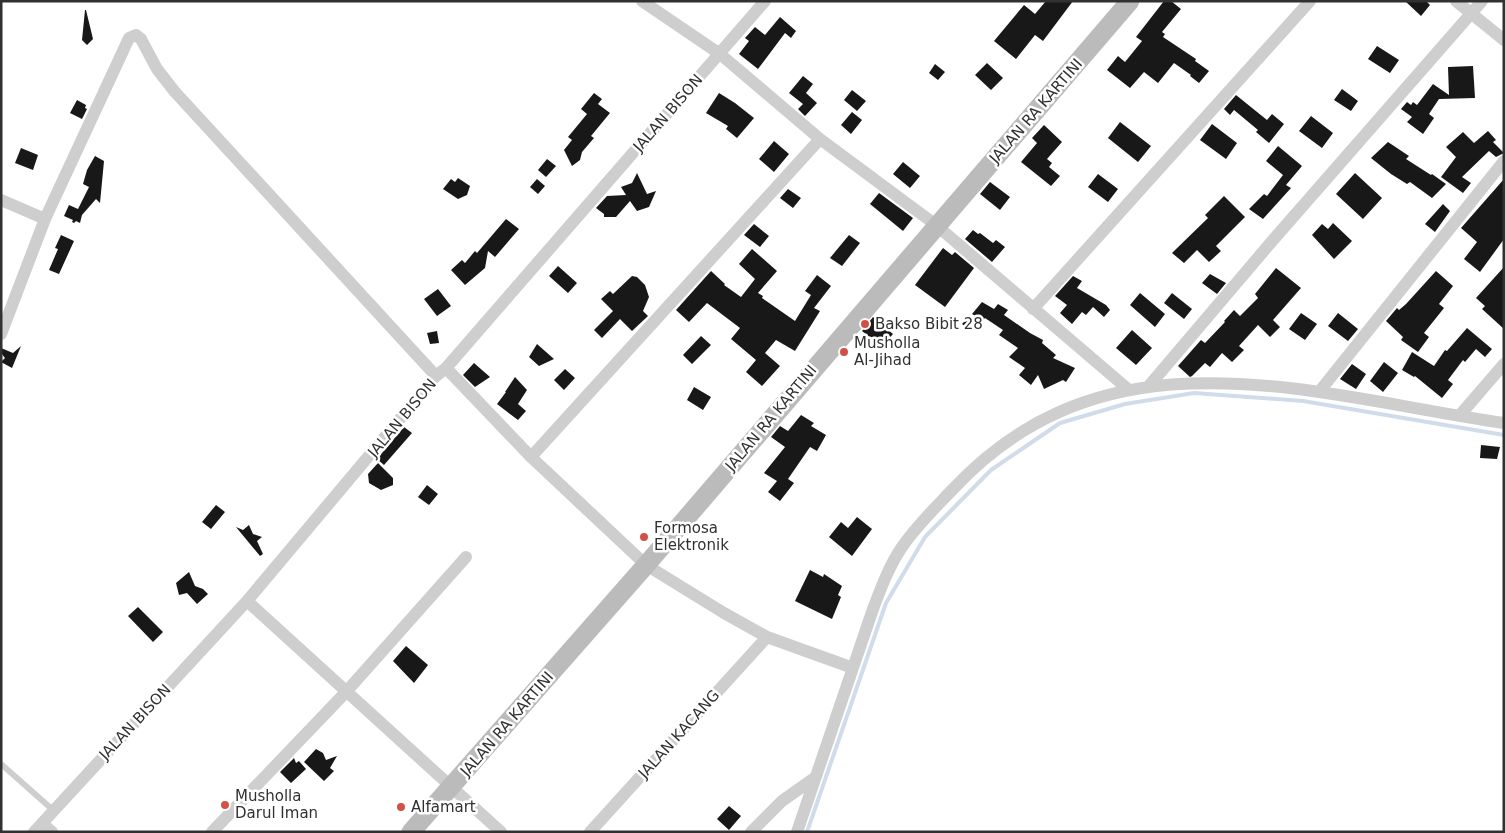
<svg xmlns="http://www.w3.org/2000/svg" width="1505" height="833" viewBox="0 0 1505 833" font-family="'DejaVu Sans',sans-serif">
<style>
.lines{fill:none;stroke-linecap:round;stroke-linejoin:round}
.stream{stroke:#d0dcea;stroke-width:4}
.building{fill:#181818}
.lane{stroke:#cecece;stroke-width:6}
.street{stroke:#cecece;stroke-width:12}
.secondary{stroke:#bbb;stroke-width:19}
.poi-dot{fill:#d35049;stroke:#fff;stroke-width:2}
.labels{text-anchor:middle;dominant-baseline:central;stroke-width:5;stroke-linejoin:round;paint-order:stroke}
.street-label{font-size:15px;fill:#313131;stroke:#fff}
.poi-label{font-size:15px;fill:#313131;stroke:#fff;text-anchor:start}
</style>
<rect width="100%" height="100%" fill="#fff"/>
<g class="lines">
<path class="stream" d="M 807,832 L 886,603 L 925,537 L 991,470 L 1060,423 L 1125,404 L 1194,393 L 1303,401 L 1504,435"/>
</g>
<path class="building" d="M 1046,1 L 1073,1 L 1043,41 L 1035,35 L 1016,59 L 994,41 L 1024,5 L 1035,14 Z
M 1164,1 L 1171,1 L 1181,9 L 1162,32 L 1165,34 L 1163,37 L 1196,59 L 1195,61 L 1209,71 L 1199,83 L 1190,76 L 1191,75 L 1174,63 L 1158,83 L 1144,72 L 1130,88 L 1107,70 L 1118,56 L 1125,62 L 1142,41 L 1136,37 Z
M 1405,1 L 1426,1 L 1430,5 L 1421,16 Z
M 85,10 L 86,10 L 93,39 L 87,45 L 82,40 Z
M 780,17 L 796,31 L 791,38 L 785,33 L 758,69 L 739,54 L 749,41 L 745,38 L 755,27 L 765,35 Z
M 1377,46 L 1399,60 L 1390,73 L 1368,59 Z
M 987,63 L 1003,78 L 991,90 L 975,75 Z
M 935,64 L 945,72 L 938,80 L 929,73 Z
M 1473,66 L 1475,98 L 1439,99 L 1429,114 L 1434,118 L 1423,134 L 1407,122 L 1412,117 L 1401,109 L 1407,102 L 1411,105 L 1413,102 L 1417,105 L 1433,84 L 1449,95 L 1448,67 Z
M 803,76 L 813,84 L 806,93 L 817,103 L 805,116 L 798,109 L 803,104 L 789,93 Z
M 1342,89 L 1358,101 L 1351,111 L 1334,100 Z
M 852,90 L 866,101 L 857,111 L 844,100 Z
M 594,93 L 602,99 L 598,104 L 610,113 L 591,136 L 594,138 L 582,152 L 580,160 L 572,166 L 564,150 L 572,140 L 568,137 L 587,114 L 581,109 Z
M 719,93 L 735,103 L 754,118 L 737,138 L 726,129 L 728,126 L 706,113 Z
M 1236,95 L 1267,120 L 1272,114 L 1284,124 L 1269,143 L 1256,132 L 1258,130 L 1234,110 L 1230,115 L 1224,109 Z
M 77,100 L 86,105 L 85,108 L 87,109 L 82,119 L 70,113 Z
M 852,112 L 862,120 L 851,134 L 841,125 Z
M 1311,116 L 1333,133 L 1322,148 L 1299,131 Z
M 1120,122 L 1151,146 L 1138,162 L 1108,138 Z
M 1212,124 L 1237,143 L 1226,159 L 1200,140 Z
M 1044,125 L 1062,142 L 1047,159 L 1052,163 L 1049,167 L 1060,176 L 1051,186 L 1021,162 L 1037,143 L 1032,138 Z
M 1488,131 L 1496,140 L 1493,142 L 1504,153 L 1496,157 L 1489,151 L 1462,177 L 1471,183 L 1463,193 L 1441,177 L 1456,157 L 1446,147 L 1463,132 L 1474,143 Z
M 774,141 L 789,154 L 774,172 L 759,159 Z
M 1388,142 L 1409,156 L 1406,159 L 1431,175 L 1432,174 L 1446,184 L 1432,198 L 1410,182 L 1407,184 L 1391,174 L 1371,158 Z
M 1278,146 L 1302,166 L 1286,185 L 1291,188 L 1263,219 L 1249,209 L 1264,194 L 1267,196 L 1283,175 L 1266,161 Z
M 21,148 L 38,155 L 33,170 L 15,163 Z
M 95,156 L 104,161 L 100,203 L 96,199 L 82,215 L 80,223 L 76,221 L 74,223 L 72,222 L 73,220 L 64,216 L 69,205 L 78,209 L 89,187 L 83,184 L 87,170 Z
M 547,159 L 556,166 L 546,177 L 538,170 Z
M 903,162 L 920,176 L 910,188 L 893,174 Z
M 637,173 L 647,194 L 656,191 L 649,207 L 637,211 L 630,201 L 616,217 L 604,217 L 604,214 L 596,208 L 607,196 L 626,195 L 621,187 L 632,183 Z
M 1355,173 L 1382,198 L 1363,219 L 1336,194 Z
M 1098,174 L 1118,189 L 1108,202 L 1088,187 Z
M 458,178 L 470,186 L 467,195 L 458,199 L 443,189 L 451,179 L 455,182 Z
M 537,179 L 545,186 L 538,194 L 530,187 Z
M 1504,179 L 1504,239 L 1480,272 L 1464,259 L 1477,242 L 1461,228 Z
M 990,182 L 1010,197 L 1000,210 L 980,194 Z
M 788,189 L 801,198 L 793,208 L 780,198 Z
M 879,193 L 913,218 L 903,231 L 870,204 Z
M 1224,196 L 1245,217 L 1216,246 L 1221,251 L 1209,262 L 1197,250 L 1184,263 L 1172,253 L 1208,218 L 1205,215 Z
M 1443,204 L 1450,211 L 1435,232 L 1425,224 Z
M 506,219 L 519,229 L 495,257 L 488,251 L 485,268 L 465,285 L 451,270 L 462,260 L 465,263 L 475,251 L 477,253 Z
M 1333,223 L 1352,241 L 1334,259 L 1312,235 L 1322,224 L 1328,229 Z
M 754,224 L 769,236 L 760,247 L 744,235 Z
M 973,230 L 978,234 L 980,233 L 993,243 L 996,240 L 1005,247 L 992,262 L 965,239 Z
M 61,235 L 74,241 L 59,274 L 49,270 L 58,249 L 55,248 Z
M 849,235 L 860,243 L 842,266 L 830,258 Z
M 943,248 L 952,255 L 955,252 L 974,268 L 945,307 L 915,285 Z
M 752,249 L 777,271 L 758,293 L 763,296 L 762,298 L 795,321 L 811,295 L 805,291 L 817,275 L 831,286 L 814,308 L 820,311 L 795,351 L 776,340 L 765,353 L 780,366 L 762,386 L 746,372 L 756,360 L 731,339 L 740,328 L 707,303 L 689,322 L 676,310 L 711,271 L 725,284 L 724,285 L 741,297 L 755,279 L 739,264 Z
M 558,266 L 577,283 L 568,293 L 549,276 Z
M 1504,267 L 1504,329 L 1482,309 L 1485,306 L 1476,298 Z
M 1276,268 L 1301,288 L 1273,320 L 1280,327 L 1270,337 L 1258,325 L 1239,346 L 1244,350 L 1232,362 L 1222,353 L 1210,367 L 1205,363 L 1192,376 L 1190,377 L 1178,366 L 1201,340 L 1205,343 L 1225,322 L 1224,321 L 1234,310 L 1240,316 L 1258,298 L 1255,294 Z
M 1436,271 L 1453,286 L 1439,304 L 1444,308 L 1424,333 L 1429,337 L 1418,352 L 1401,340 L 1403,337 L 1386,321 L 1397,308 L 1399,310 L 1406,304 Z
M 1210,274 L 1226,283 L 1217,294 L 1202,283 Z
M 632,276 L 637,277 L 645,285 L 649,297 L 643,311 L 648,316 L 632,331 L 620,319 L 602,338 L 594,330 L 613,311 L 601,299 L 610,291 L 613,294 Z
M 1073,276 L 1082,281 L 1077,288 L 1106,305 L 1110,310 L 1104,317 L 1093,307 L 1086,315 L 1082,312 L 1072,324 L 1060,313 L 1067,305 L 1055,296 Z
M 438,289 L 451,306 L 437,316 L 424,299 Z
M 1140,293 L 1165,314 L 1155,327 L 1130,305 Z
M 1172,293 L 1192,309 L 1184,319 L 1164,303 Z
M 982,302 L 994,309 L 998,304 L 1008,310 L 1004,315 L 1030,333 L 1043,340 L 1042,343 L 1056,355 L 1053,358 L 1075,368 L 1066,382 L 1063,380 L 1044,389 L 1038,375 L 1031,385 L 1019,375 L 1025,368 L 1009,357 L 1018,348 L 999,335 L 1003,330 L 985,318 L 983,320 L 972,314 Z
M 1301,313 L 1317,324 L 1305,340 L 1289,329 Z
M 1338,313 L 1358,329 L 1348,341 L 1328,326 Z
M 970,316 L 977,321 L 970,330 L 962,324 Z
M 873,317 L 893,334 L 882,347 L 862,331 Z
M 1467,328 L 1492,349 L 1485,357 L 1476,349 L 1465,362 L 1463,360 L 1448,380 L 1453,384 L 1442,398 L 1415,376 L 1414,377 L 1402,370 L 1412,352 L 1434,366 L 1445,350 L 1447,351 Z
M 1132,330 L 1152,348 L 1136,365 L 1116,348 Z
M 437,331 L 439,343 L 430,344 L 427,333 Z
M 701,336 L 711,345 L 692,364 L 683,355 Z
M 537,344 L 554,359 L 539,366 L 529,357 Z
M 21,346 L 12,368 L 1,362 L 5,358 L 1,353 L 1,348 L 13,353 Z
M 1384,362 L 1398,373 L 1383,392 L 1370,381 Z
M 474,363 L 490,377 L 475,387 L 463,375 Z
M 1352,364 L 1366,374 L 1356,389 L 1340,379 Z
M 565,369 L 575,378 L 564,390 L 554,380 Z
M 515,377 L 527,390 L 518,404 L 526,411 L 518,420 L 497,404 L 506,392 L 505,392 Z
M 694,387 L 711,397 L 703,410 L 687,400 Z
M 801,415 L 814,423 L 811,426 L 826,435 L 817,451 L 810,447 L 788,479 L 794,483 L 780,501 L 768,492 L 777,481 L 764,473 L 785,447 L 771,437 L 780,426 L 788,431 Z
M 404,427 L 412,433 L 384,465 L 377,459 Z
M 1481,445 L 1500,447 L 1497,459 L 1480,458 Z
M 378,463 L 393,478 L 393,485 L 381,490 L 369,483 L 368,474 Z
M 427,485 L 438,494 L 429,505 L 418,497 Z
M 216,505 L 225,512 L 211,529 L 202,522 Z
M 857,517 L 872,529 L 852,556 L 829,537 L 841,522 L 848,528 Z
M 249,525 L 253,534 L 262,537 L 257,541 L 263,554 L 260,556 L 236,527 L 243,530 Z
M 810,570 L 823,577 L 824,574 L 842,586 L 838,595 L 841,597 L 832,619 L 795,601 Z
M 189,572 L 195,586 L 203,589 L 208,594 L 197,604 L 187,593 L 179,595 L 176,583 Z
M 138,607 L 163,632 L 153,642 L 128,616 Z
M 406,646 L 428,665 L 414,683 L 393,661 Z
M 316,749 L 323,753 L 326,760 L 337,756 L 330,768 L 334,771 L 324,781 L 304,762 Z
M 294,758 L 296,763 L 299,761 L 306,769 L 291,783 L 280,772 Z
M 729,806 L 741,816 L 729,830 L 717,819 Z"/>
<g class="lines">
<path class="lane" d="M 1,764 L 53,810"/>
<path class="street" d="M 642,1 L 720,54 L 820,139 L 936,225 L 1129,390
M 1456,1 L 1504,40
M 1,200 L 45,219
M 1033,309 L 1310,1
M 1,334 L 45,219 L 129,38 L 136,35 L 141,39 L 157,69 L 175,92 L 436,376
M 446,368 L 531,457 L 646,565 L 724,613 L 767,637 L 853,668
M 1148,387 L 1273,240 L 1482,1
M 1319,392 L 1504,161
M 1460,415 L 1504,364
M 531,457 L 820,139
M 247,601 L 501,832
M 42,823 L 52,832
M 34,832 L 247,601 L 436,376 L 446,368 L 765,1
M 212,832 L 346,692 L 466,557
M 590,832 L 767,637
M 751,832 L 782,801 L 816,777
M 797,832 L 873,609 C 881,588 889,566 902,547 C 917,525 936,507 954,488 C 1109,323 1312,395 1504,423"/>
<path class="secondary" d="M 411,832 L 646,565 L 1130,1"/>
</g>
<g class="poi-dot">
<circle cx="865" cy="324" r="5"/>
<circle cx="844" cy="352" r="5"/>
<circle cx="644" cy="537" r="5"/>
<circle cx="225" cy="805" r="5"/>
<circle cx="401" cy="807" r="5"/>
</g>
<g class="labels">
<g class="street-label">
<text transform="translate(1036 111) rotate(-49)">JALAN RA KARTINI</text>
<text transform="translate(668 113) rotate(-49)">JALAN BISON</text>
<text transform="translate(402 418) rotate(-50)">JALAN BISON</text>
<text transform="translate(771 418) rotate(-50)">JALAN RA KARTINI</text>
<text transform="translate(135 722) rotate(-47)">JALAN BISON</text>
<text transform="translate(507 724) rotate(-49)">JALAN RA KARTINI</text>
<text transform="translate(679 734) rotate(-48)">JALAN KACANG</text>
</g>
<g class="poi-label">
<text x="875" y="324">Bakso Bibit 28</text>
<text x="854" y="343">Musholla<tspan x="854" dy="17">Al-Jihad</tspan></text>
<text x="654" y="528">Formosa<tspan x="654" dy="17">Elektronik</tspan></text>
<text x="235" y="796">Musholla<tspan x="235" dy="17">Darul Iman</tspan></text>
<text x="411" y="807">Alfamart</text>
</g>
</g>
<rect width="1505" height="833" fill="none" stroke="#313131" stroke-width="5"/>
</svg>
